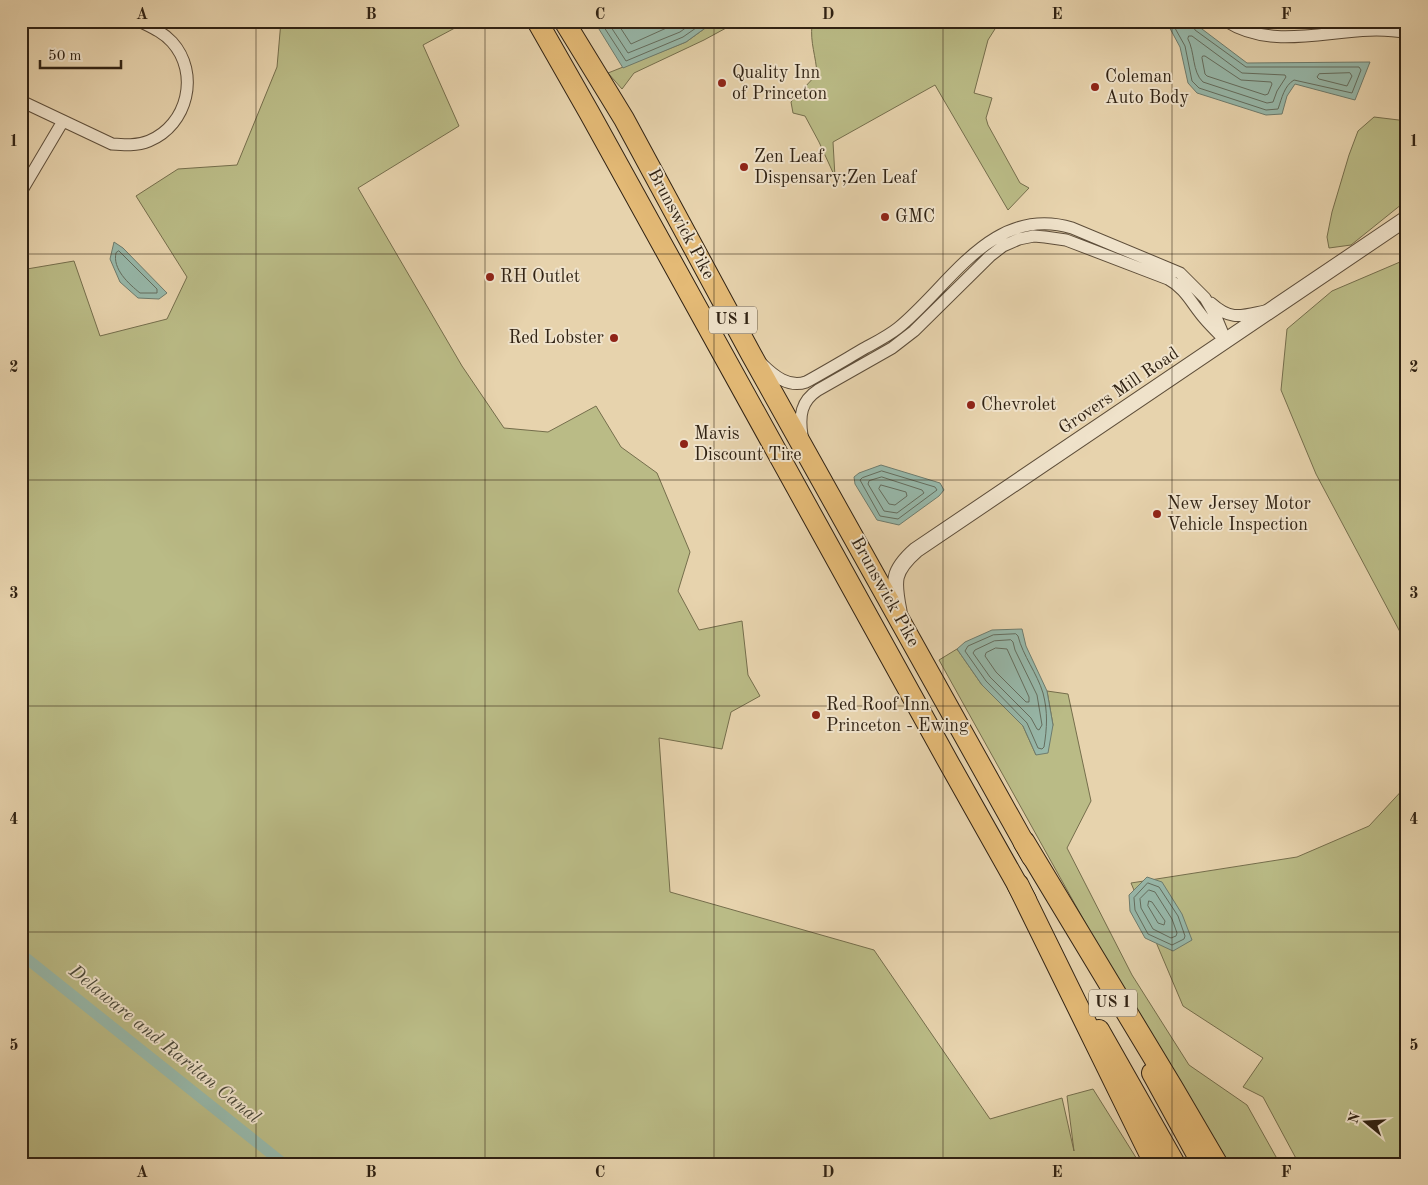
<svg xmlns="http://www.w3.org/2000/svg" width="1428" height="1185" viewBox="0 0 1428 1185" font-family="'Old Standard TT',serif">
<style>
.green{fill:#babb86;stroke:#756e4c}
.water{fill:#97b8aa;stroke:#6e7c6e}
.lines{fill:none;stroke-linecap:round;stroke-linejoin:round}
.shore{stroke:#646d5e;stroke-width:1}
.canal{stroke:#97b8aa;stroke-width:11}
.minor-casing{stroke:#5e4e3a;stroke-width:13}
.tertiary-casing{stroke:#5e4e3a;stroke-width:17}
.trunk-casing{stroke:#302213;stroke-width:22}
.motorway-casing{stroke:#302213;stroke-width:23}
.minor{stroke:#efe2ca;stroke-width:11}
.tertiary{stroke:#efe2ca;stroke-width:15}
.trunk{stroke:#e4ba76;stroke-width:20}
.motorway{stroke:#e4ba76;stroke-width:21}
.grid{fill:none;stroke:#302213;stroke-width:1;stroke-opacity:0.55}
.poi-dot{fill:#8f2418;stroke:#efe2ca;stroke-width:2}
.labels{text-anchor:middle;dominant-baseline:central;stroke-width:4;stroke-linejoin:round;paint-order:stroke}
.shield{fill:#efe2ca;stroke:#695c4a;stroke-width:1}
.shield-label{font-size:16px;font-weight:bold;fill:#302213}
.poi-label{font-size:18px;fill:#302213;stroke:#efe2ca;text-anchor:start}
.street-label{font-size:18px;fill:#302213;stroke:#efe2ca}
.water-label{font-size:19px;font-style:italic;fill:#4a4839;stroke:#efe2ca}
.neatline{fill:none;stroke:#302213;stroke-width:2}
.grid-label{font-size:16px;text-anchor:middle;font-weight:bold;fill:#302213}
</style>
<rect width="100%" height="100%" fill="#e7d3ad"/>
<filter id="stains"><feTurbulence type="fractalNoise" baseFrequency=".004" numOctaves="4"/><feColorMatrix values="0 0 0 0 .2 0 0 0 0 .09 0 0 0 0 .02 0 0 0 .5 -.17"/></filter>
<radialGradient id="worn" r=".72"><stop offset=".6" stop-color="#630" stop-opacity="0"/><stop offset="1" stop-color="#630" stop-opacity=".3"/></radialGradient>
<path class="green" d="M 281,21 L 468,21 L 423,45 L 459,126 L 358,188 L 462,366 L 504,428 L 548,432 L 596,406 L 621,447 L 657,473 L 690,552 L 678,591 L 699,630 L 742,621 L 748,675 L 760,696 L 731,712 L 722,749 L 659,738 L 670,892 L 874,950 L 990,1119 L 1062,1098 L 1074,1151 L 1067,1096 L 1093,1089 L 1140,1164 L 21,1164 L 21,270 L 74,261 L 100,336 L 167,319 L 187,277 L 136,196 L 178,169 L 237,165 L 277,67 Z
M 715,21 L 739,21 L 704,40 L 634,73 L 622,89 L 608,73 L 686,42 Z
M 808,21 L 945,21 L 948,28 L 962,21 L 1000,21 L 988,40 L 974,93 L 992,98 L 986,118 L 988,125 L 1020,183 L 1029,188 L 1008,210 L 935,85 L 833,142 L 835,177 L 819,142 L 805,116 L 793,113 L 791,102 L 817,74 C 816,56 810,43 812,25 Z
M 1374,117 L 1407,121 L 1407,200 L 1351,245 L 1329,248 L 1327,237 L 1332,212 L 1349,155 L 1358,131 Z
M 1407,259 L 1407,645 L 1316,474 L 1281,390 L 1287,329 L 1332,291 Z
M 957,649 L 982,685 L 1023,726 L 1036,755 L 1053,725 L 1047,691 L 1068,694 L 1091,801 L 1067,848 L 1132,975 L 1189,1065 L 1247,1105 L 1280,1164 L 1226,1164 L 1150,1039 L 939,660 Z
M 1407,785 L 1407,1164 L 1299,1164 L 1263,1097 L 1243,1087 L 1263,1058 L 1183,1006 L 1131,883 L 1297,857 L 1369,826 Z"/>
<path class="water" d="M 594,21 L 715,21 L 686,42 L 623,68 Z
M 1166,21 L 1195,21 L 1198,26 L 1247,63 L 1370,62 L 1355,100 L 1295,84 L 1287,96 L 1282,114 L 1266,115 L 1197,93 L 1188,83 L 1180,47 Z
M 114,242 L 123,248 L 167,293 L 159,299 L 138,298 L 120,282 L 110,259 Z
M 881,465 L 940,483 L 944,490 L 939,496 L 899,525 L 877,520 L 855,484 L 854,477 L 859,473 Z
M 1022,629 L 1026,646 L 1047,691 L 1053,725 L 1048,753 L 1036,755 L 1023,726 L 982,685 L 957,649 L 965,642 L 992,630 Z
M 1147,877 L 1162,882 L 1182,914 L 1192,940 L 1173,951 L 1145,938 L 1130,911 L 1129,895 Z"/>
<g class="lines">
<path class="shore" d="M 600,21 L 626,61 L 683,37 L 706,21
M 607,21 L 628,53 L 680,32 L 695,21
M 616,21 L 631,44 L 682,21
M 1171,21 L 1185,46 L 1192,81 L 1199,88 L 1266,110 L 1278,109 C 1282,98 1284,86 1294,80 L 1352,93 L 1361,70 L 1359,67 L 1246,67 L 1195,30 L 1191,21
M 1189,36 L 1192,36 L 1242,73 L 1285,75 L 1286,77 L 1277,91 L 1273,102 L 1267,103 L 1203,82 C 1192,72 1195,52 1188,39 Z
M 1203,56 L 1205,56 L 1241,80 L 1271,82 L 1272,84 L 1268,94 L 1265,95 L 1207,76 L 1205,74 L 1202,58 Z
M 1350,73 L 1352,76 L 1347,86 L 1319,79 L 1317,77 L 1319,74 Z
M 119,251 L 157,289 L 157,293 L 140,293 C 129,284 112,269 116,253 Z
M 882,471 L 935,487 L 937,490 L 898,519 L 880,516 L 860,480 L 862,478 Z
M 882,477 L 922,490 L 924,493 L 897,513 L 884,511 L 868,484 L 869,481 Z
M 881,485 L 906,492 L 907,496 L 895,505 L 889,504 L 879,489 Z
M 1016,634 L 1018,636 C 1023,656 1037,673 1043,693 C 1048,712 1047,728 1044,747 L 1042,749 L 1038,748 L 1027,723 L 986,681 L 965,651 L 968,646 L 993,635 Z
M 1011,640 L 1013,642 L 1015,650 L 1037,695 L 1042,725 L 1039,730 L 1037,729 L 1031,718 L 990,677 L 973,653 L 975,650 L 994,641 Z
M 996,648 L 1007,649 L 1029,697 L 1029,702 L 1026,702 L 996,672 L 985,656 L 986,653 Z
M 1148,883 L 1159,887 L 1178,916 L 1185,936 L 1184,939 L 1172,945 L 1148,934 L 1135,910 L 1134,898 Z
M 1149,890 L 1155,892 L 1172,919 L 1177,933 L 1176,936 L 1171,938 L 1153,929 L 1141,908 L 1140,899 Z
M 1149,901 L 1152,902 L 1165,921 L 1164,925 L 1158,923 L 1148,906 Z"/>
<path class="canal" d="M 21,954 L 284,1164"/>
<g class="minor-casing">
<path id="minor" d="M 1226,21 C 1281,56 1347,20 1407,33
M 21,101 L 112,144 C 124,145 137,146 149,141 C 188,125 200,73 172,42 C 163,32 151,27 139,21
M 21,192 L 63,121
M 1211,303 C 1231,321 1241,316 1265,311
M 762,364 C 774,376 789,388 806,382 C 826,371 846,359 865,348 C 876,342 888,336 898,328 C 950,286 992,204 1072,228 L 1180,273 L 1205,298 L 1216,317 L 1226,341
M 802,435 C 799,416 801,401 818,390 L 892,348 L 914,331 L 990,256 L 1003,246 L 1019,239 L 1034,236 L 1045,237 L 1066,240 L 1168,279 C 1185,288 1192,304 1204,318 C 1209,324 1215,330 1221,336"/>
</g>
<g class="tertiary-casing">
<path id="tertiary" d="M 899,611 C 893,581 892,571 916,550 L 1407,218"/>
</g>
<g class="trunk-casing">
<path id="trunk" d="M 537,21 L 590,114 L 950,765 L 1026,900
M 564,21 L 624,119 L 751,354 L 1032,857
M 1099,1030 L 1175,1164
M 1152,1073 L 1202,1164"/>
</g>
<g class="motorway-casing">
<path id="motorway" d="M 1024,842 L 1173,1089 L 1217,1164
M 1018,885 L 1155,1164"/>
</g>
<use href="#minor" class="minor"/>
<use href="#tertiary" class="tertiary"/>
<use href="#trunk" class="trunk"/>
<use href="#motorway" class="motorway"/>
</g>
<path class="grid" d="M 256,21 L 256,1164M 485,21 L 485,1164M 714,21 L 714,1164M 943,21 L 943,1164M 1172,21 L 1172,1164M 21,254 L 1407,254M 21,480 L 1407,480M 21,706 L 1407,706M 21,932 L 1407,932"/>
<g class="poi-dot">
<circle cx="722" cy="83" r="5"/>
<circle cx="1095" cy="87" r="5"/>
<circle cx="744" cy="167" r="5"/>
<circle cx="885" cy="217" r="5"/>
<circle cx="490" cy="277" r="5"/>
<circle cx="614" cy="338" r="5"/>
<circle cx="971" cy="405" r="5"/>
<circle cx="684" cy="444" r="5"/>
<circle cx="1157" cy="514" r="5"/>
<circle cx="816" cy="715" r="5"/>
</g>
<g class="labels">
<g class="shield">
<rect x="709" y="306.5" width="48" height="27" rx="4"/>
<rect x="1089" y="989.5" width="48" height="27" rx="4"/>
</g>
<g class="shield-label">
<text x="733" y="320">US 1</text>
<text x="1113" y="1003">US 1</text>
</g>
<g class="poi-label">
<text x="732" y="73">Quality Inn<tspan x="732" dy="21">of Princeton</tspan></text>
<text x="1105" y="77">Coleman<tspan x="1105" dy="21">Auto Body</tspan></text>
<text x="754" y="157">Zen Leaf<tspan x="754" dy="21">Dispensary;Zen Leaf</tspan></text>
<text x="895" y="217">GMC</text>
<text x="500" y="277">RH Outlet</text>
<text x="604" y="338" text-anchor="end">Red Lobster</text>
<text x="981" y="405">Chevrolet</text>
<text x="694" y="434">Mavis<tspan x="694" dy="21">Discount Tire</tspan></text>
<text x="1167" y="504">New Jersey Motor<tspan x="1167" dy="21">Vehicle Inspection</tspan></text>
<text x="826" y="705">Red Roof Inn<tspan x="826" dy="21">Princeton - Ewing</tspan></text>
</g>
<g class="street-label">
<text transform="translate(681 224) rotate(62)">Brunswick Pike</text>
<text transform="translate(1119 391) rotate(-34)">Grovers Mill Road</text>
<text transform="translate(885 592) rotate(61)">Brunswick Pike</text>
</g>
<g class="water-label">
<text transform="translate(164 1045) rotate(39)">Delaware and Raritan Canal</text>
</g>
</g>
<rect width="1428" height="1185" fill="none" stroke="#e7d3ad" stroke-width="55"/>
<g transform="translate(1366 1122) rotate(288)" stroke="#efe2ca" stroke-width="4" paint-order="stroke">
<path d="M0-4L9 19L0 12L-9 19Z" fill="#302213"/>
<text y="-8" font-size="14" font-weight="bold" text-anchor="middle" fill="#302213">N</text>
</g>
<path d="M40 60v8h81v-8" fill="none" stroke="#302213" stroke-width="2.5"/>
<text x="48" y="60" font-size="15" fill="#302213" stroke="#efe2ca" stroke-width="4" paint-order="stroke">50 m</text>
<rect x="28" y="28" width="1372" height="1130" class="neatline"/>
<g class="grid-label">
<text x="142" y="19">A</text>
<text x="371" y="19">B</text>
<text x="600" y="19">C</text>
<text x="828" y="19">D</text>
<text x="1057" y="19">E</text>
<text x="1286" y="19">F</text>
<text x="14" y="146">1</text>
<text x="1414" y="146">1</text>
<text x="14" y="372">2</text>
<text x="1414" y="372">2</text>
<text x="14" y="598">3</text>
<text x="1414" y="598">3</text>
<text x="14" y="824">4</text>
<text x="1414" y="824">4</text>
<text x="14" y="1050">5</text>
<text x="1414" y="1050">5</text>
<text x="142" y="1177">A</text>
<text x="371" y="1177">B</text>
<text x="600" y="1177">C</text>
<text x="828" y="1177">D</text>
<text x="1057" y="1177">E</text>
<text x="1286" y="1177">F</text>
</g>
<rect width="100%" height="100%" filter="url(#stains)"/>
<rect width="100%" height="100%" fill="url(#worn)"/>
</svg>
